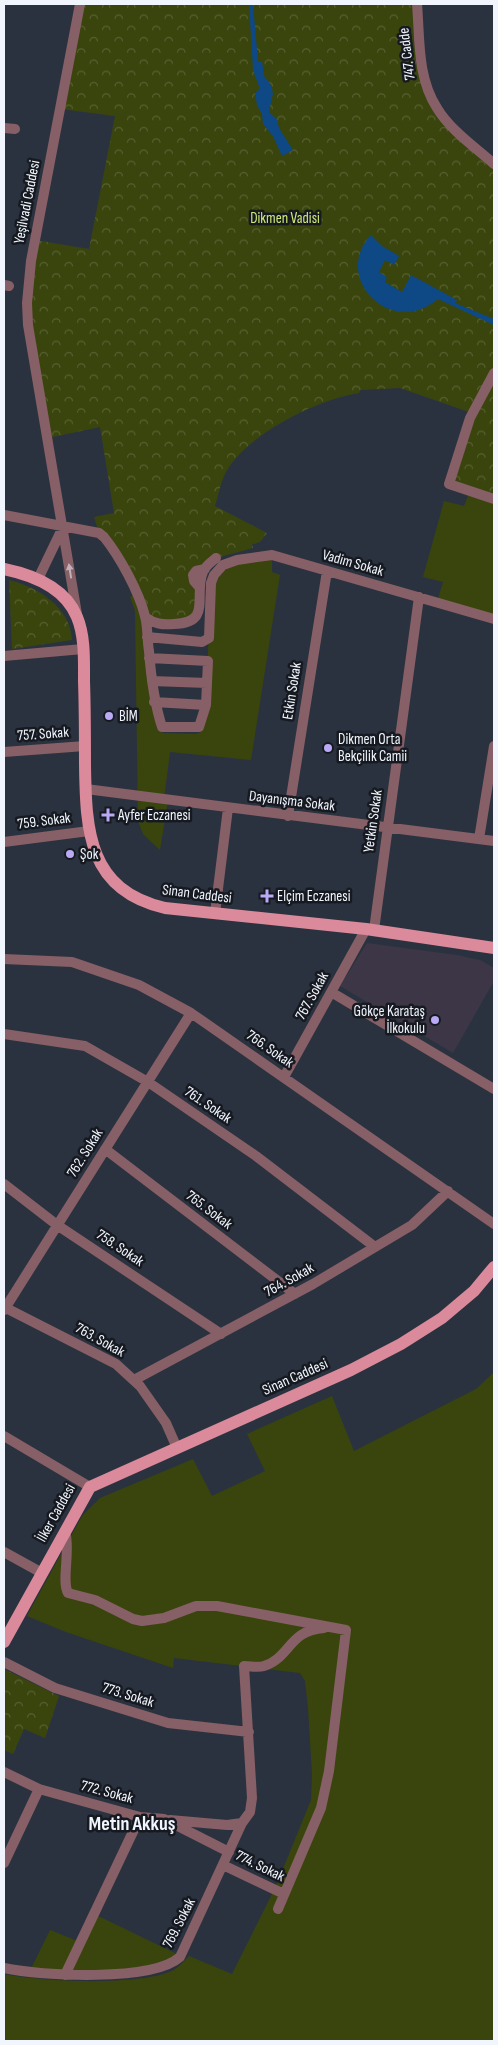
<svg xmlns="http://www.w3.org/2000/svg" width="498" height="2045" viewBox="0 0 498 2045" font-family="'Sofia Sans Condensed',sans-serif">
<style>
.education{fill:#3d3646}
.grass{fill:#3a450d}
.park{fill:url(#park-crowns)}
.water{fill:#0e4985}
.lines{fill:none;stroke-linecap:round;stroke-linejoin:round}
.minor{stroke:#875f66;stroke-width:10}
.major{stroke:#da8a9a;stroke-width:12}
.oneway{fill:#c1b2ba}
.poi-dot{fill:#baaaf6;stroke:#161a20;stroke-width:2}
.labels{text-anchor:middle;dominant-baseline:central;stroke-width:5;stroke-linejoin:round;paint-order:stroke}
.street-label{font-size:15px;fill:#f0f5fe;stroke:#161a20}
.park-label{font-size:15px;fill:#d1eb76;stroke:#161a20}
.poi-label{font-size:15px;fill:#f0f5fe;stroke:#161a20;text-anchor:start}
.district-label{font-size:20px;font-weight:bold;fill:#f0f5fe;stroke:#161a20}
</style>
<defs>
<pattern id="park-crowns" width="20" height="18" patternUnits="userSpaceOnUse" patternTransform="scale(1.25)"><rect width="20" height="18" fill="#3a450d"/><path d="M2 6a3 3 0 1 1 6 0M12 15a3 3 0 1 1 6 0" fill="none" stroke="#576031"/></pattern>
</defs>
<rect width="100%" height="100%" fill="#2a323f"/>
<path class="education" d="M 367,943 L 457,955 L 480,960 L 494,968 L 494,981 L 453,1053 L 340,986 Z"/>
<path class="grass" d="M 470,491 L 494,499 L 494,618 L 437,602 L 443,582 L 423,577 L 444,501 L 464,506 Z
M 272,555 L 272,572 L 280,575 L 251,760 L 170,752 L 164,799 L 168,800 L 160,850 L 143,834 L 138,821 L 135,611 L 130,597 L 136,593 L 145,617 L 157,729 L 163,733 L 196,734 L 201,732 L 205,721 L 211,583 L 218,570 Z
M 494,1372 L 494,2041 L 4,2041 L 4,1974 C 42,1982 137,1986 172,1971 C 178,1968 184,1961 189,1956 L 232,1974 L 276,1886 L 311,1800 L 312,1774 L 308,1708 L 305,1681 L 300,1673 L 174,1658 L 173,1668 L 66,1632 L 27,1616 L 82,1516 L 100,1498 L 193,1459 L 212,1496 L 265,1471 L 247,1434 L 332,1396 L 354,1451 L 476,1389 Z
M 94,1914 L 181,1956 L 159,1969 L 29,1973 L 50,1930 L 80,1942 Z"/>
<path class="park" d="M 80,4 L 417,4 L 421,63 L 437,109 L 494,164 L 494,499 L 449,484 L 472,413 L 400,388 L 360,390 L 359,393 C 318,399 242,436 224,476 C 220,485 218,496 215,506 L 267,533 L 260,542 L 252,544 L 253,548 L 216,558 L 207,565 L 195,619 L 153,622 L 99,533 L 94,517 L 114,513 L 100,427 L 48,438 L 28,325 L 35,240 L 89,249 L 115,116 L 61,109 Z
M 9,580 C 38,587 71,608 72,640 L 12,649 Z
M 4,1669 L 59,1696 L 45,1738 L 24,1729 L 13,1754 L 4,1750 Z"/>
<path class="water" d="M 249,4 L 253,4 L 258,62 L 262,61 L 264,76 L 270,83 L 273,93 L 269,112 L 277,119 L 279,128 L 293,150 L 282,156 L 273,136 L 263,124 L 262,114 L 257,105 L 255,93 L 260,89 L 253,70 Z
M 371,235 L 382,246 L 399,256 L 394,265 L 385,260 L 379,272 L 387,277 L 385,282 L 402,292 L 411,275 L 457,300 L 455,303 L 494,319 L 494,325 L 438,299 C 391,339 331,277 371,235 Z"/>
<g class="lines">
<path class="minor" d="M 417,4 C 420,39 417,77 437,108 C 450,130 475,147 494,164
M 4,128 L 15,129
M 4,285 L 9,286
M 494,373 L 470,418 L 449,484 L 494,499
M 4,515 L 99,533 L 104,537 C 120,557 139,592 145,616 C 148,627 147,640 149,651 C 151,677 154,702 162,727 L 199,727 L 206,705 L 208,661 L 149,658
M 38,579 L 63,527
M 200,588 L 194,581 L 193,575 L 196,571 L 205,569
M 77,614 L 28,325 L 27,303 L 31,261 L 80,4
M 145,617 C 155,624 162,625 174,624 C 213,623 193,595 203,572 C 205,566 211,562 216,558
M 147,637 L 202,642 L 209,638 L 211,583 L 214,575 L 223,565 L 237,560 L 272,555 L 494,619
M 4,656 L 83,649
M 152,681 L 207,683
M 154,702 L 206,705
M 4,752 L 85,746
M 86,789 L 494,841
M 288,816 L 327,571
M 479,839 L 494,746
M 4,842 L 89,831
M 215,913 L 228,808
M 374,930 L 419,597
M 4,959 L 72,962 L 139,985 L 191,1013 L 494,1224
M 331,992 L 494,1089
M 4,1034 L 85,1046 L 148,1082 L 256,1156 L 375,1247
M 284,1077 L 366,929
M 105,1149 L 295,1294
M 4,1184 L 57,1225 L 221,1334
M 4,1307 L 116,1364 L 140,1386 L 166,1423 L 177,1448
M 4,1310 L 191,1013
M 134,1380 L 313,1284 L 412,1225 L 448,1191
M 4,1436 L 90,1487
M 65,1531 C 71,1550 61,1581 68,1593 L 95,1600 L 133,1619 L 142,1621 L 164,1618 L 196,1606 L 217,1606 L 346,1630 L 329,1771 L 321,1808 L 278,1909
M 4,1552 L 42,1573
M 4,1662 L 55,1688 L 168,1723 L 249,1732
M 4,1772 L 39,1789 L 140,1817 L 164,1819 L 229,1852
M 170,1820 L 227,1825 L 242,1823
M 4,1863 L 39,1789
M 223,1865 L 284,1894
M 4,1968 C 41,1976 152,1982 180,1957 L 242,1823 L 250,1812 L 252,1798 L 244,1666 C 251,1666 258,1668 264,1666 C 290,1658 289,1630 324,1628
M 65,1975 L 140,1817"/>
<path class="major" d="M 4,569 C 33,575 65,587 77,617 C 85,636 84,660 84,681 C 85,709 85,737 85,765 C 86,831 88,890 165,908 L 366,929 L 494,948
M 4,1642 L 90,1487 L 351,1370 L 401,1344 L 442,1318 L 474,1291 L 494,1267"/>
</g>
<defs><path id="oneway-solid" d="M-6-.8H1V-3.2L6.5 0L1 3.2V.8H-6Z" transform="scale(1.25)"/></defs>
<use class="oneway" href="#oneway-solid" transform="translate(70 571) rotate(-99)"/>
<g class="poi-dot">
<circle cx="109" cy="716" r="5"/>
<circle cx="328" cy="748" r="5"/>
<path d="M105.5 807.5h5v5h5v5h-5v5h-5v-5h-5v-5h5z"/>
<circle cx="70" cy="854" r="5"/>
<path d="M264.5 888.5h5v5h5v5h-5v5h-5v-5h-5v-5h5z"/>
<circle cx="435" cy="1020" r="5"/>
</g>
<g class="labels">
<g class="street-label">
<text transform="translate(407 54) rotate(-97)">747. Cadde</text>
<text transform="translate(27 202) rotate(-79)">Yeşilvadi Caddesi</text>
<text transform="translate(353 563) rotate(16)">Vadim Sokak</text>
<text transform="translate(292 691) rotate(-81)">Etkin Sokak</text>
<text transform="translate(43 734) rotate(-4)">757. Sokak</text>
<text transform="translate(292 801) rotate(7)">Dayanışma Sokak</text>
<text transform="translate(44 821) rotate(-7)">759. Sokak</text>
<text transform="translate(373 821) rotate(-82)">Yetkin Sokak</text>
<text transform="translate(197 894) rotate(7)">Sinan Caddesi</text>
<text transform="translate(312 996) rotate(-61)">767. Sokak</text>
<text transform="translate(270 1049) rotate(35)">766. Sokak</text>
<text transform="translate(208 1105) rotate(34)">761. Sokak</text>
<text transform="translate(85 1153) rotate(-58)">762. Sokak</text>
<text transform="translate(209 1210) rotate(37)">765. Sokak</text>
<text transform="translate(120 1248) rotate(34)">758. Sokak</text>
<text transform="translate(289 1280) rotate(-29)">764. Sokak</text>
<text transform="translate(100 1340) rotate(29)">763. Sokak</text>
<text transform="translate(295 1377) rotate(-24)">Sinan Caddesi</text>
<text transform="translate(56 1513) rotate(-61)">İlker Caddesi</text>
<text transform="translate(128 1695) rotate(17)">773. Sokak</text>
<text transform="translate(107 1792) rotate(15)">772. Sokak</text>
<text transform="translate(260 1866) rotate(26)">774. Sokak</text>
<text transform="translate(179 1923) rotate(-63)">769. Sokak</text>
</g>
<g class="park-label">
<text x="285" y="218">Dikmen Vadisi</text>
</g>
<g class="poi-label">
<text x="119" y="716">BİM</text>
<text x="338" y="739">Dikmen Orta<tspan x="338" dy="17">Bekçilik Camii</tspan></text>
<text x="118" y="815">Ayfer Eczanesi</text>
<text x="80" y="854">Şok</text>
<text x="277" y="896">Elçim Eczanesi</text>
<text x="425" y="1011" text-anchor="end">Gökçe Karataş<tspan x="425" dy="17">İlkokulu</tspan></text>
</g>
<g class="district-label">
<text x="132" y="1824">Metin Akkuş</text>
</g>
</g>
<rect width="498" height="2045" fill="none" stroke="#f0f5fe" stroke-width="10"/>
</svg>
